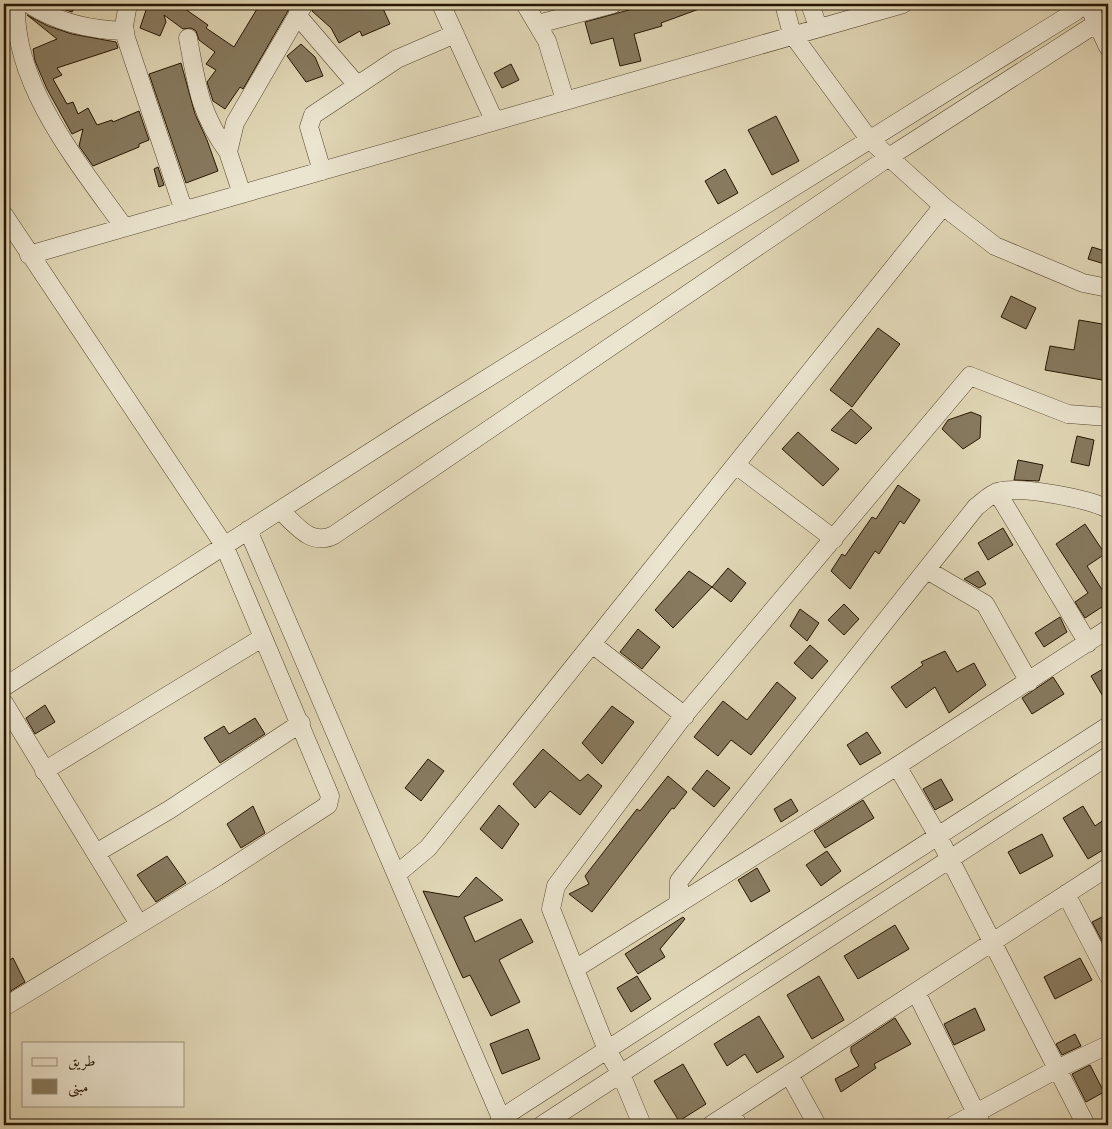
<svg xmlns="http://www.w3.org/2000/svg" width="1112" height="1129" viewBox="0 0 1112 1129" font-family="Cardo,Amiri,serif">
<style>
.building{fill:#877a5f;stroke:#261602}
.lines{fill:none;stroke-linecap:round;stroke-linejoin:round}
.minor-casing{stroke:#54462f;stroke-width:19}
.minor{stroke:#ebe4cf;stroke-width:18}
</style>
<rect width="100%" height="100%" fill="#e0d6b5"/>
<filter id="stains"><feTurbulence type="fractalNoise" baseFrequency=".004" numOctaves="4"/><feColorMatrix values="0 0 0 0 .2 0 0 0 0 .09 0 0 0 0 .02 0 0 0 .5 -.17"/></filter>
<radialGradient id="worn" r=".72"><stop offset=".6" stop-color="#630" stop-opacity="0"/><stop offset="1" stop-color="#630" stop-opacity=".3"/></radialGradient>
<path class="building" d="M 55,4 L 77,4 L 72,12 L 54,6 Z
M 148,4 L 178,4 L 208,25 L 206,28 L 234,47 L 260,4 L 292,4 L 243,89 L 240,87 L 225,109 L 213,101 L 207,82 L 216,70 L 206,64 L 215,52 L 199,40 L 196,31 L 191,28 L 183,29 L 164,15 L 166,22 L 160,36 L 140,28 Z
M 315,4 L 381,4 L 390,24 L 362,36 L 360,31 L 339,43 L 331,28 L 312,11 Z
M 635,4 L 710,4 L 710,5 L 661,23 L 662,26 L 634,34 L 641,61 L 620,66 L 613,38 L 591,44 L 585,22 L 636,8 Z
M 27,15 L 48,26 L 72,34 L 116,42 L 118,48 L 57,68 L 62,75 L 53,79 L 67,104 L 73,102 L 78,114 L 88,108 L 97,125 L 112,120 L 113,122 L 139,111 L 149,140 L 139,144 L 139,147 L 93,166 L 79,146 L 83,129 L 72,134 L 47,89 L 35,61 L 33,49 L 57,39 Z
M 301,44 L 315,57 L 323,76 L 306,82 L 287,56 Z
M 181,63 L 195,114 L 207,140 L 218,171 L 186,183 L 149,74 Z
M 511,64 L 519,80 L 502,88 L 494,73 Z
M 776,116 L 799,161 L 772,175 L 748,130 Z
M 158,167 L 164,185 L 159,187 L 154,169 Z
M 725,169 L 738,193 L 718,204 L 705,181 Z
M 1092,247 L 1108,252 L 1108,265 L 1088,259 Z
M 1011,296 L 1036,308 L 1026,329 L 1001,317 Z
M 1079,320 L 1108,325 L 1106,361 L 1108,361 L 1108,381 L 1045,370 L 1050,346 L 1074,350 Z
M 878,328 L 900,344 L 852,407 L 830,390 Z
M 851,409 L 872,428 L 856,444 L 831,430 Z
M 971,412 L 981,416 L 980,438 L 963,449 L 942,429 L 948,420 Z
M 798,432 L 839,469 L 823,486 L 782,449 Z
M 1077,436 L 1094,440 L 1089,466 L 1071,462 Z
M 1018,460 L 1043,465 L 1039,481 L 1014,480 Z
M 898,485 L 920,500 L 904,524 L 900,521 L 879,554 L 875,551 L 850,589 L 831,571 L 842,554 L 845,556 L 872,517 L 876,519 Z
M 1085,524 L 1105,554 L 1087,566 L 1108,599 L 1108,603 L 1085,618 L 1075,602 L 1088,593 L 1056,544 Z
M 1003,528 L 1013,545 L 988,560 L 978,543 Z
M 728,568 L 746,583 L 731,602 L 712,587 Z
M 689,571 L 712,587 L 673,628 L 655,610 Z
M 978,571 L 986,584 L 979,588 L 964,579 Z
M 844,604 L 859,619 L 844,635 L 828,620 Z
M 800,609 L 819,623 L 807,641 L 790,626 Z
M 1060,617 L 1067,632 L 1044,647 L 1035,633 Z
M 638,629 L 660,647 L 642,669 L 620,652 Z
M 810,645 L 828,661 L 812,679 L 794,663 Z
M 945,651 L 957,672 L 974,663 L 986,685 L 949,713 L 935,687 L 906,708 L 891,687 L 923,665 L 921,662 Z
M 1108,666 L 1108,705 L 1091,676 Z
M 1053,677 L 1064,694 L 1032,714 L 1022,698 Z
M 777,682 L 796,698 L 751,755 L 731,740 L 718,756 L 694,737 L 723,701 L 747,720 Z
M 45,705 L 55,722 L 35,734 L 26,718 Z
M 612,706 L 634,722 L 602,764 L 582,743 Z
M 255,718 L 265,734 L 220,763 L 204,738 L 224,726 L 229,734 Z
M 867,732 L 881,753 L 860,765 L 847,745 Z
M 543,749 L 580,781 L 588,774 L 602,786 L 580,815 L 550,791 L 535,808 L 513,784 Z
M 428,759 L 444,771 L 421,801 L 405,788 Z
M 707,770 L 730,788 L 714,807 L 692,789 Z
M 668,776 L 687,792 L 674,809 L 672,808 L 592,912 L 569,894 L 589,884 L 585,876 L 637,809 L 640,811 Z
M 941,779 L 953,800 L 935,810 L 923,789 Z
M 791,799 L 798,811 L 781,822 L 774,809 Z
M 863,800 L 874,818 L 825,848 L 814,831 Z
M 499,805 L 519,824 L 502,849 L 480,829 Z
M 253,806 L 265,833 L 241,848 L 227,824 Z
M 1083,806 L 1095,826 L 1108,817 L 1108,847 L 1088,859 L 1063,818 Z
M 1042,834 L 1053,856 L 1020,874 L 1008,852 Z
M 827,851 L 841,871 L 821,886 L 806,865 Z
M 167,856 L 186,883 L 156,902 L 137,875 Z
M 757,868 L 770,891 L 751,902 L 738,880 Z
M 476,877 L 503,900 L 464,917 L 475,942 L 521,919 L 533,942 L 499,960 L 520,1002 L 491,1016 L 470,975 L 463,978 L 423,891 L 459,897 Z
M 1108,914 L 1108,938 L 1102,941 L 1092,922 Z
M 683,917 L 685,919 L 660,949 L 665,957 L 638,974 L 625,954 Z
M 895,925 L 909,949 L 858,979 L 844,956 Z
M 13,958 L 25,982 L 4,995 L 4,963 Z
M 1080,958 L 1092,980 L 1055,999 L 1044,977 Z
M 637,976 L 651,999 L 631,1012 L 617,988 Z
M 819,976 L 844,1020 L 812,1039 L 787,995 Z
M 975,1008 L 985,1030 L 954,1045 L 944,1024 Z
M 759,1016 L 784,1057 L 757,1073 L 745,1054 L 727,1066 L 714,1044 Z
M 895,1018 L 911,1044 L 874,1064 L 876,1068 L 841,1092 L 835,1079 L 859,1066 L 851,1052 L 851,1047 Z
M 528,1029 L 540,1059 L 502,1074 L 490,1044 Z
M 1075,1034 L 1081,1046 L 1062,1055 L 1056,1044 Z
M 683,1064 L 706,1104 L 679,1121 L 654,1081 Z
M 1090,1065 L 1104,1092 L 1086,1102 L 1072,1074 Z"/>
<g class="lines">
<g class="minor-casing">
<path id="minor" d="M 16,4 C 13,85 79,164 124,227
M 29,4 C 58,23 91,30 125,31
M 128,4 L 124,26 L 126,38 L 184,211
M 441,4 L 494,120
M 525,4 L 547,41 L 565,100
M 784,4 L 792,34 L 869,139 L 943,206 L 995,246 L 1083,283 L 1108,288
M 810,4 L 818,27
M 1107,4 L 1108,5
M 1092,13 L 1108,47
M 297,15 L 357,85
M 538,24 L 613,4
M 188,38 C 197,85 199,112 228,152
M 322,171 L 309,127 L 313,115 L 397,59 L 455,34
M 242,194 L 228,152 L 235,123 L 304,4
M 4,215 L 224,545 L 330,796 L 328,805 L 217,877 L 4,1007
M 29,255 L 903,4
M 736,465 L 834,539
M 997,492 L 1088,643
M 280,510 C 296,525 311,547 334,535 L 889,157 L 1097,23
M 248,530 L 504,1125
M 927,570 L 985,604 L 1029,682
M 592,644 L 685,716
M 4,687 L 422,419 L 1076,11 L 1085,4
M 4,703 L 139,924
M 897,766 L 938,836 L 1086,1125
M 44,771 L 262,638
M 96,853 L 169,810 L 301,723
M 397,874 L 428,848 L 943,206
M 1066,894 L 1108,975
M 679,904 L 679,881 L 976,507 C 983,502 990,494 998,492 C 1019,485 1089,499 1108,509
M 575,969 L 897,766 L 1108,629
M 916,992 L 982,1125
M 789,1074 L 817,1125
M 731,1112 L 738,1125
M 500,1119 L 1108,726
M 542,1125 L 1108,756
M 642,1125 L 621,1074 L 607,1050 L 551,909 L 556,886 L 682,718 L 970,376 L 1068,414 L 1108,417
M 711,1125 L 1108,867
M 954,1125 L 1057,1069 L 1108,1045"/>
</g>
<use href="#minor" class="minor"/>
</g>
<rect width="1112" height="1129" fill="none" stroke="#e0d6b5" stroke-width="20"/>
<rect x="5" y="5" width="1102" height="1119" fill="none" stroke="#261602" stroke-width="2.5"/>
<rect x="10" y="10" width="1092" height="1109" fill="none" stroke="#261602"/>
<rect x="22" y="1042" width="162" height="65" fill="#ebe4cf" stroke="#9c927d"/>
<rect x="32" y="1058" width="25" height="8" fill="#ebe4cf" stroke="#9c927d"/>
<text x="68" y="1066" font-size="15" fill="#261602">طريق</text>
<rect x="32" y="1079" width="25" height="15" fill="#877a5f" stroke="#9c927d"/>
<text x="68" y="1092" font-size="15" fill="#261602">مبنى</text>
<rect width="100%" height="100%" filter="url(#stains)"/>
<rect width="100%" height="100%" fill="url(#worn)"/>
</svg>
